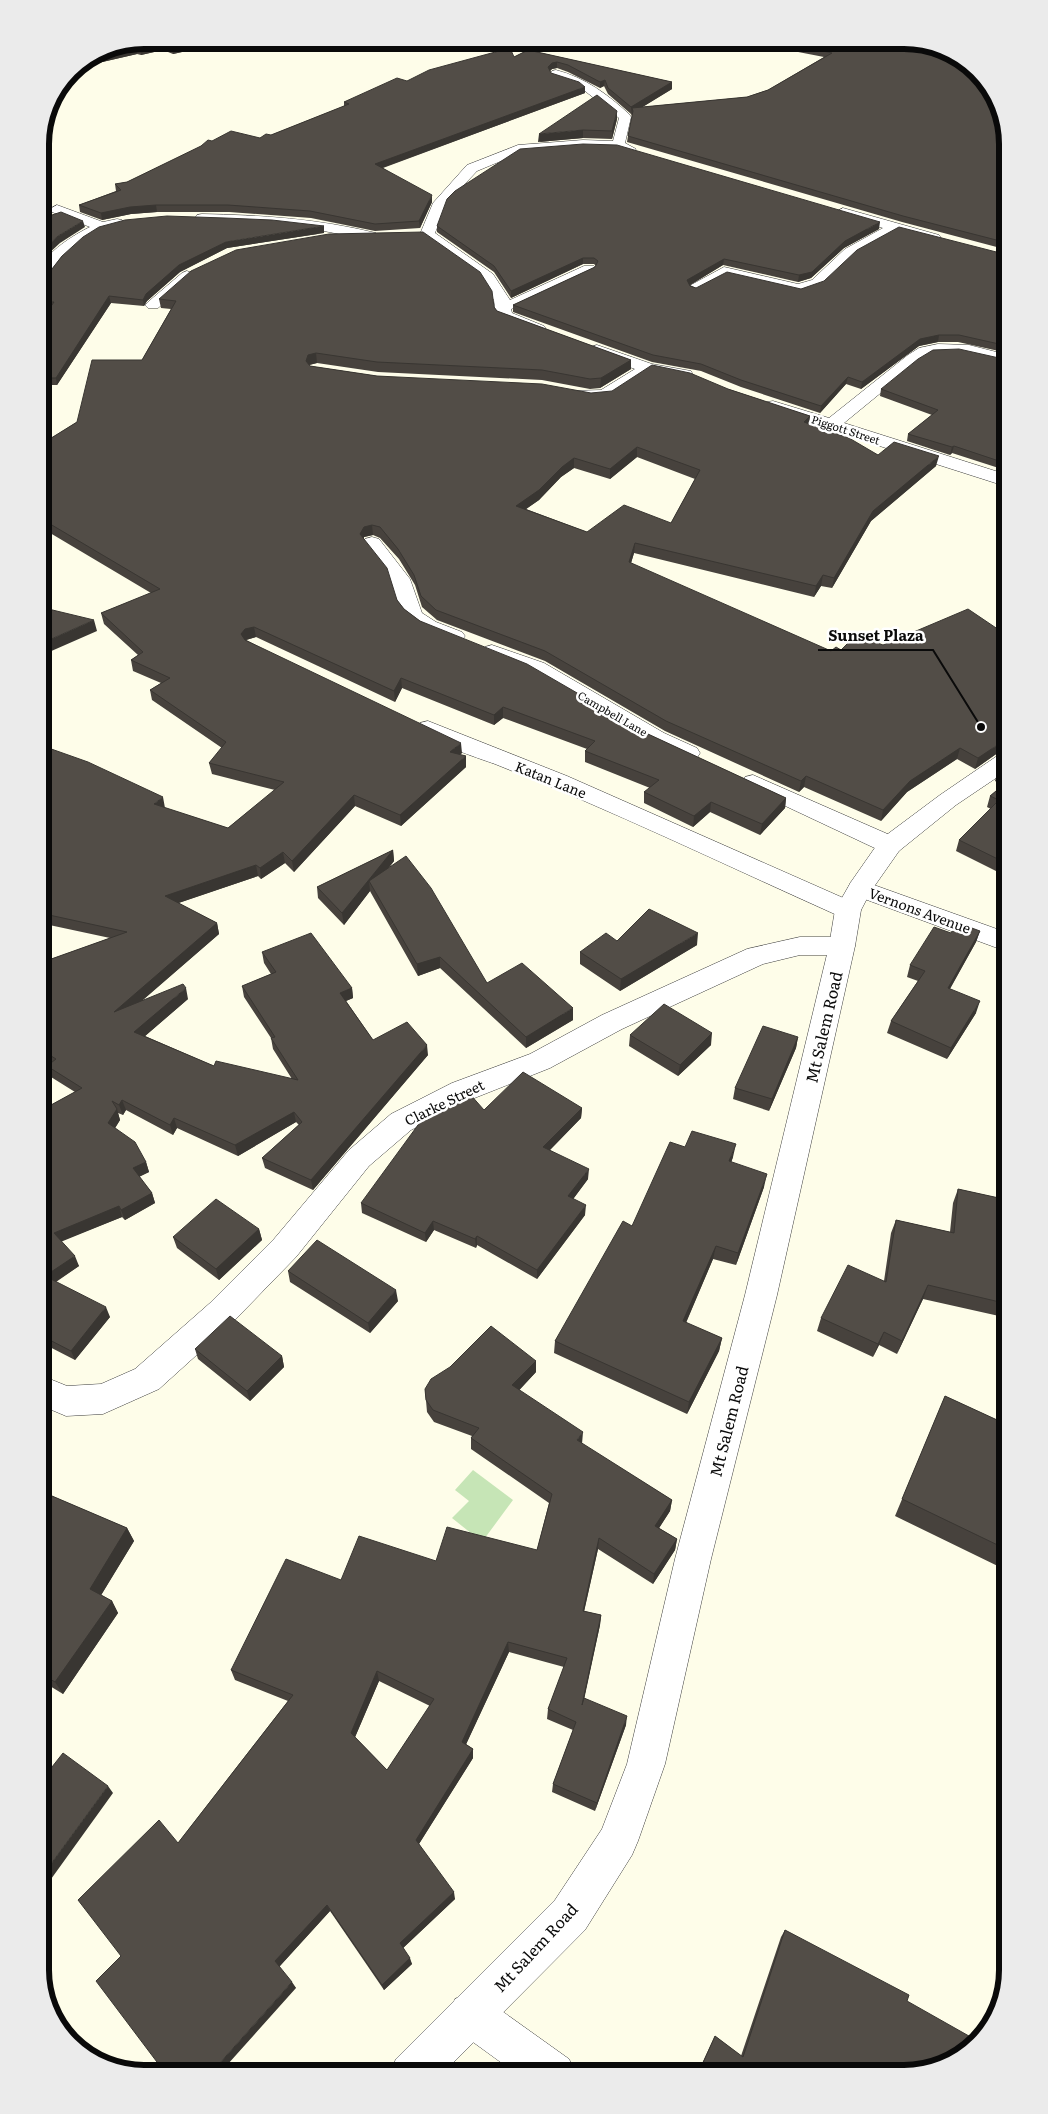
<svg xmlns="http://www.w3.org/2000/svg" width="1048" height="2114" viewBox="0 0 1048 2114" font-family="Literata,serif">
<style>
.green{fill:#c6e5b6}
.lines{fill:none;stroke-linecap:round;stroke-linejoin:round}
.minor-casing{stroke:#3d3d3d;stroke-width:1}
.tertiary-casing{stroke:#3d3d3d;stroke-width:1}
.minor{fill:#fff;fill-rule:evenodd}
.tertiary{fill:#fff;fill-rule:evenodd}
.wall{fill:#47423d;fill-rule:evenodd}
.shaded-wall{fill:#393632}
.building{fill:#524d47;stroke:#393632;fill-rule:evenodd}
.labels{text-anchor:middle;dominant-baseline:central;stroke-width:5;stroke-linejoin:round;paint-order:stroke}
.far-street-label{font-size:11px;fill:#0a0a0a;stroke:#fff}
.street-label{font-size:14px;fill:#0a0a0a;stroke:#fff}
.near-street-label{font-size:16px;fill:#0a0a0a;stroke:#fff}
.rim{fill:none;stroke:#0a0a0a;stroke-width:6}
.leader{fill:none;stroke:#0a0a0a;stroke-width:2}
.callout-dot{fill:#0a0a0a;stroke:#fff;stroke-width:2}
.callout-label{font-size:15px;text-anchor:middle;font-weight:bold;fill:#0a0a0a;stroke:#fff;stroke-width:5;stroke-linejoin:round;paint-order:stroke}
</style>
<rect width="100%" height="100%" fill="#fefde9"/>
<path class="green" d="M 473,1470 L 513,1500 L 482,1542 L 452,1518 L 469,1501 L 455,1490 Z"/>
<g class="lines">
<g class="minor-casing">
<path id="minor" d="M 754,40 L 768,40 L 755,49 L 747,49 L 745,47 Z
M 872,40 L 885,40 L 876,48 L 868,48 L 866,46 Z
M 556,70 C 586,78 607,94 629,114 L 631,117 L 625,143 L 636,149 L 634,152 L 629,153 L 616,149 L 583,148 L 520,153 L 477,171 L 446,204 L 435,233 L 493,274 L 510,300 L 584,266 L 594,266 L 596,269 L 594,272 L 527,304 L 511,309 L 512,313 L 544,326 L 546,329 L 544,332 L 538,334 L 498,319 L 496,316 L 494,300 L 482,280 L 420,234 L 433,203 L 467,165 L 518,145 L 583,140 L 613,141 L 619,118 L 580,87 L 552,77 L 550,74 L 552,71 Z
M 57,205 L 103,222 L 117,219 L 122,220 L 124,223 L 122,226 C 85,236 67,253 45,284 L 40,286 C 40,281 39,274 40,269 C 45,253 75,234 90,227 L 52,212 L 50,209 Z
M 843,208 L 939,235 L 941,238 L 939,241 L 934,242 L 897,232 L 855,255 L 822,286 L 804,292 L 799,294 L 726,277 L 701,291 L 691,291 L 688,288 L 691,285 L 724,267 L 798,284 L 812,280 L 845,249 L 883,228 L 838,215 L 836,212 Z
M 202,214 C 261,215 319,219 376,233 L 378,236 L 376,239 L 371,240 L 308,228 L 197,221 L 195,218 L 197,215 Z
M 187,271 L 192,273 L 195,276 L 192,279 L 158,308 L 148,308 L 145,305 L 148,302 L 182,273 Z
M 938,344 L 969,345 L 1008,355 L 1008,365 L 958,354 L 931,355 L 916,364 L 844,423 L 1008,475 L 1008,487 L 767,410 L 764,406 L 767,402 L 773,401 L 829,418 L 908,355 L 919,348 Z
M 597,345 L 652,364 L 691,371 L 693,375 L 691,379 L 685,380 L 651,373 L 611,399 L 571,399 L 569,395 L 571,391 L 601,390 L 635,369 L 591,353 L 589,350 L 591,347 Z
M 372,537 L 379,539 L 410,579 L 422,613 L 436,622 L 462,632 L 465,636 L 462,640 C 442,645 405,626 398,607 C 394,598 394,588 390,580 C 384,567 371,555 362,543 L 365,539 Z
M 492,645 L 544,663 L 664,733 L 697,748 L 700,753 L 697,758 L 689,760 L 681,758 L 648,743 L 528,673 L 485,655 L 481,651 L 485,647 Z
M 428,721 L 567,776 L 857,904 L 861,910 L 857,916 L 848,919 L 839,916 C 725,865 612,810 495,764 C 478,758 426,741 417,728 L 420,723 Z
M 753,775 L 899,839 L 902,845 L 899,851 L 890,853 L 881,851 L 745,787 L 741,782 L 745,777 Z
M 860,880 L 1008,933 L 1008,952 L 851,894 L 848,888 L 851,882 Z
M 800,937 L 842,937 L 851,940 L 855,946 L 851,952 L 842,955 L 800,955 L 763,964 L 622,1029 L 550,1068 L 472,1099 L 411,1130 L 369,1166 L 296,1257 L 232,1323 L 159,1389 L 103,1414 L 66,1416 L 40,1405 L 40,1375 L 67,1386 L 101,1384 L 135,1369 L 210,1303 L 274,1239 L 349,1150 L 391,1114 L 452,1083 L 530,1054 L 602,1015 L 747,949 Z
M 470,1993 L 485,1999 L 569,2059 L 576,2074 L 517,2074 L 455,2029 L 449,2014 L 455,1999 Z"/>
</g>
<g class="tertiary-casing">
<path id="tertiary" d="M 1008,752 L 1008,770 L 956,805 L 899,851 L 871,891 L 861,910 L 855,946 L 777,1295 L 711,1559 L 665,1764 L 638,1841 L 632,1855 L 585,1930 L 442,2074 L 389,2074 L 396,2059 L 555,1900 L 602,1829 L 627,1764 L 675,1559 L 745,1295 L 829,946 L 835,910 L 851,882 L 881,839 L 940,795 L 1000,754 Z"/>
</g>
<use href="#minor" class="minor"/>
<use href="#tertiary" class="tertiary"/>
</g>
<path class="wall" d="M 144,40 L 242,40 L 240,41 L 236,40 L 173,54 L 163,50 L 141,55 L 137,54 L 72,69 L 104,48 Z
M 867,43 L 1008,144 L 1008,250 L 902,222 L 627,142 L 628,136 L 632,116 L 631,114 L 608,94 L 604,86 L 600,88 L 568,72 L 557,68 L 552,69 L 550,71 L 551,73 L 585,93 L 383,168 L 432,202 L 420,228 L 375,231 L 311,218 L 229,212 L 157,212 L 131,214 L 102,220 L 80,212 L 79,205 L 116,191 L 115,184 L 127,182 L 212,141 L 260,138 L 271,135 L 344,106 L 344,102 L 407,81 L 514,57 L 528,50 L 672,82 L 672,89 L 642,107 L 747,97 L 768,90 L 824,57 L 793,51 L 794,45 Z
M 617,119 L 612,139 L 583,138 L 538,142 Z
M 437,226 L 879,229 L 844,248 L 811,278 L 798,282 L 723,265 L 690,285 L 696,288 L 801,289 L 1008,255 L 1008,353 L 958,342 L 938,342 L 919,346 L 861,389 L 846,384 L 820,413 L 741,387 L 701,371 L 652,362 L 513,312 L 513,305 L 595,267 L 596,266 L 594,264 L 583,264 L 511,298 L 494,272 L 437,232 Z
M 324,233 L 227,248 L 180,272 L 147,301 L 144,306 L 111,303 L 57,385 L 40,385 L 40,322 L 49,309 L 40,308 L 40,280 L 45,278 L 62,256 Z
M 159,299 L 494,307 L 497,311 L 631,360 L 631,369 L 600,388 L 590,389 L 542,380 L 378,372 L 317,363 L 309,365 L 310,366 L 377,376 L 591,393 L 728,389 L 810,416 L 809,424 L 878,455 L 936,466 L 871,521 L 832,588 L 821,586 L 814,597 L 634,553 L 631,563 L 999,752 L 975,769 L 957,759 L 907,792 L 881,821 L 804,787 L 799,792 L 665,731 L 545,661 L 437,620 L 422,607 L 415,585 L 399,559 L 380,538 L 373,535 L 364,537 L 364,539 L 397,600 L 404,609 L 420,621 L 648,734 L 786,798 L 785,808 L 760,835 L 710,812 L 693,827 L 644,803 L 644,792 L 650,788 L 585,762 L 585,751 L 587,749 L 503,718 L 494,725 L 402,688 L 395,702 L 256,637 L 246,640 L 462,753 L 460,754 L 466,767 L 401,826 L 355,806 L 294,872 L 285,863 L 261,879 L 258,876 L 178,903 L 217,923 L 219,934 L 143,1000 L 188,999 L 145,1036 L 214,1066 L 292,1079 L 273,1049 L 271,1038 L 244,997 L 242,986 L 271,974 L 264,963 L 262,952 L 352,988 L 353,998 L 346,1001 L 373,1040 L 428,1055 L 313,1190 L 265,1168 L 262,1158 L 299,1125 L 296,1122 L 238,1156 L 177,1128 L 173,1135 L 126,1110 L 123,1115 L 118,1113 L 120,1120 L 115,1128 L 146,1162 L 149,1172 L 139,1177 L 152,1193 L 155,1203 L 125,1220 L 122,1217 L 61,1241 L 79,1266 L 56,1282 L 110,1317 L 75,1360 L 40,1342 L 40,1111 L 75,1092 L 51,1077 L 47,1066 L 50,1064 L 40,1058 L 40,963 L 110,938 L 40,923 L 40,745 L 165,808 L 228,828 L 275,790 L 212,774 L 209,763 L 222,748 L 152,700 L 150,690 L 161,683 L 133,671 L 131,660 L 138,655 L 104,624 L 101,613 L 151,593 L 40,527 L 40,445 L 77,422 L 142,360 L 171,309 L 161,308 ZM 637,457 L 695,479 L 671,523 L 587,532 L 526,509 L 539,500 L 561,477 L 574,468 L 610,479 Z
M 1008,360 L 1008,471 L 952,453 L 950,455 L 907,441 L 908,434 L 932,415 L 880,396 L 881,389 Z
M 1008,763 L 1008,877 L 956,851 L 959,840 L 991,809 L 987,807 L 990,796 L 1003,785 L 995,781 L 998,770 Z
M 393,850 L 394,861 L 388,869 L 487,983 L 573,1020 L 526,1048 L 440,968 L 418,976 L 371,893 L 370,891 L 344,925 L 318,898 L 317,887 Z
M 980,931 L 976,942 L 950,989 L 976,1013 L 947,1059 L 887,1033 L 891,1021 L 918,981 L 907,977 L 910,965 L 951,933 Z
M 617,941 L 697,945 L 620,991 L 580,964 L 580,952 Z
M 630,1035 L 711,1045 L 678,1076 L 629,1046 Z
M 798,1037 L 796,1048 L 769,1111 L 733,1099 L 735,1088 Z
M 582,1108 L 581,1118 L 550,1150 L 588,1179 L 573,1199 L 585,1215 L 537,1279 L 477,1245 L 476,1248 L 434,1230 L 426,1242 L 362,1213 L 361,1203 L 484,1110 Z
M 685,1147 L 733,1157 L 731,1162 L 764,1187 L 736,1265 L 713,1259 L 686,1323 L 722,1338 L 719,1351 L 687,1414 L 554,1353 L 555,1341 Z
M 958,1189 L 1008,1200 L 1008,1318 L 923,1299 L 897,1354 L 879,1345 L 873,1357 L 817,1331 L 821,1318 L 884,1281 L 891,1233 L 896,1220 L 950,1232 L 953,1203 Z
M 259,1229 L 262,1240 L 219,1280 L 177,1248 L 173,1237 Z
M 288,1271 L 398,1301 L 370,1333 L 290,1282 Z
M 195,1349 L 282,1356 L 284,1367 L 250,1401 L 198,1359 Z
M 536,1372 L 519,1390 L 582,1444 L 672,1500 L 670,1511 L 659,1528 L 677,1539 L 675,1550 L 653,1584 L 598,1549 L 584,1611 L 601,1615 L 600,1625 L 584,1698 L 626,1725 L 595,1811 L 552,1792 L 553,1784 L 573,1730 L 547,1719 L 548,1709 L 564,1667 L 509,1652 L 466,1744 L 473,1749 L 473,1758 L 419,1844 L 455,1899 L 403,1948 L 412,1964 L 384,1990 L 330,1911 L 279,1967 L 296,1988 L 121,1956 L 178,1843 L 288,1701 L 235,1680 L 231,1670 L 341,1580 L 436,1561 L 537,1550 L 549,1503 L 471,1449 L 471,1438 L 472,1436 L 434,1422 L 427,1412 L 425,1389 ZM 379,1681 L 430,1706 L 387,1770 L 355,1737 Z
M 945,1396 L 1008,1425 L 1008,1571 L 895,1516 Z
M 40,1485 L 52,1496 L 127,1528 L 134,1541 L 101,1595 L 112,1601 L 118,1613 L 63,1694 L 40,1680 Z
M 1008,1732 L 1008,1752 L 1003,1750 Z
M 785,1930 L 907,2001 L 904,2074 L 697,2074 L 715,2036 L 741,2056 L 781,1937 Z"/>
<path class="shaded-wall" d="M 206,40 L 236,40 L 173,54 L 172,47 Z
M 162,43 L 163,50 L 141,55 L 140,48 Z
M 136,47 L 137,54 L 72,69 L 89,58 Z
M 557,62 L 557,68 L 552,69 L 548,73 L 548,67 L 552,63 Z
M 605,80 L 604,86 L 600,88 L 600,82 Z
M 672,82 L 672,89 L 633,113 L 632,108 L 631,114 L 631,107 Z
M 585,87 L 585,93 L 376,170 L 375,164 Z
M 617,111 L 617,119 L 612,139 L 612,131 Z
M 583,130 L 583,138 L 538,142 L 539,134 Z
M 432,195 L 432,202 L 420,228 L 419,221 Z
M 156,205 L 157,212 L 131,214 L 102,220 L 101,213 L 130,207 Z
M 83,221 L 85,227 L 60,243 L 46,256 L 40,265 L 40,256 L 44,249 L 58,236 Z
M 880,222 L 879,229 L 844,248 L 811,278 L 798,282 L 799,275 L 845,241 Z
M 324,226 L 324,233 L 227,248 L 180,272 L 147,301 L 144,306 L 143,300 L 146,294 L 179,265 L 226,242 Z
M 583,258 L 583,264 L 511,298 L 511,291 Z
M 724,259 L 723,265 L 687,287 L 687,280 Z
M 109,296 L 111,303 L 57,385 L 56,378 Z
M 939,335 L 938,342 L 919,346 L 861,389 L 862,382 L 920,339 Z
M 316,353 L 317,363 L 309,365 L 306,361 L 308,355 Z
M 631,360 L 631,369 L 600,388 L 601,378 Z
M 848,377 L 846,384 L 820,413 L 821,406 Z
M 810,416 L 808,425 L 804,422 Z
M 954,446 L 952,453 L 950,455 L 952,447 Z
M 637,447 L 637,457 L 610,479 L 610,469 Z
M 939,456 L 936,466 L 871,521 L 832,588 L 834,578 L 873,511 Z
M 574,458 L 574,468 L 561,477 L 539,500 L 516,516 L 516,506 L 562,467 Z
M 372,525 L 373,535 L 364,537 L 361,544 L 360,534 L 364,527 Z
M 635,543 L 634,553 L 628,573 L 629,562 Z
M 823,575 L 821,586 L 814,597 L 816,586 Z
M 94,620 L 97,631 L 40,656 L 40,644 Z
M 254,627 L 256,637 L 246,640 L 243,645 L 241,634 L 245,629 Z
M 401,678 L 402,688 L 395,702 L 394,691 Z
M 503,707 L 503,718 L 494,725 L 494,715 Z
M 1008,741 L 1008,751 L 999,752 L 975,769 L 978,758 L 1002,742 Z
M 461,743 L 462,753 L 451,762 L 450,752 Z
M 960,748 L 957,759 L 907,792 L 881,821 L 883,810 L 910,781 Z
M 466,756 L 466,767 L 401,826 L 400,815 Z
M 806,776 L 804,787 L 799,792 L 801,781 Z
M 354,795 L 355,806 L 294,872 L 292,861 Z
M 163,797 L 165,808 L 154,804 Z
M 786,798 L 785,808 L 760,835 L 762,824 Z
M 711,802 L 710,812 L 693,827 L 694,816 Z
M 393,850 L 394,861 L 373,887 L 369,881 L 370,891 L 344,925 L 342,913 Z
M 283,852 L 285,863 L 261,879 L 260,868 Z
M 256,865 L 258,876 L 167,907 L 165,896 Z
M 217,923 L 219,934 L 117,1022 L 114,1012 Z
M 980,931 L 976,942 L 944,999 L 948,988 Z
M 698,933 L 697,945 L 620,991 L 621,979 Z
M 440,957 L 440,968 L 418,976 L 417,964 Z
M 186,988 L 188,999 L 137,1043 L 134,1032 Z
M 352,988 L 353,998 L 341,1003 L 340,993 Z
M 980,1001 L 976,1013 L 947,1059 L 951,1048 Z
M 573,1008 L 573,1020 L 526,1048 L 526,1037 Z
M 712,1033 L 711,1045 L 678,1076 L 680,1065 Z
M 798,1037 L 796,1048 L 769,1111 L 772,1099 Z
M 427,1045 L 428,1055 L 313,1190 L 311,1180 Z
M 122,1100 L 126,1110 L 123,1115 L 119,1105 Z
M 582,1108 L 581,1118 L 543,1157 L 543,1147 Z
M 117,1109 L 120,1120 L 112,1133 L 108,1123 Z
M 294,1112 L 296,1122 L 238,1156 L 235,1145 Z
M 174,1118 L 177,1128 L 173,1135 L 170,1125 Z
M 736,1144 L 733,1157 L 727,1175 L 729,1161 Z
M 146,1162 L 149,1172 L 136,1178 L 133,1168 Z
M 589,1169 L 588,1179 L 568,1206 L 568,1196 Z
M 767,1174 L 764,1187 L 736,1265 L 738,1253 Z
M 152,1193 L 155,1203 L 125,1220 L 121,1210 Z
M 586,1205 L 585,1215 L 537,1279 L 537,1270 Z
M 119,1206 L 122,1217 L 58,1243 L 54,1233 Z
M 433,1221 L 434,1230 L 426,1242 L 425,1233 Z
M 259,1229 L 262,1240 L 219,1280 L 216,1269 Z
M 477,1236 L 477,1245 L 476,1248 L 475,1239 Z
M 716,1246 L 713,1259 L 681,1334 L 683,1321 Z
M 75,1256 L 79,1266 L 49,1286 L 45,1276 Z
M 928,1285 L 923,1299 L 897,1354 L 902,1341 Z
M 396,1290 L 398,1301 L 370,1333 L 368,1323 Z
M 106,1307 L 110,1317 L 75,1360 L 71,1351 Z
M 884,1332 L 879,1345 L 873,1357 L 878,1344 Z
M 722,1338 L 719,1351 L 687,1414 L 689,1402 Z
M 282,1356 L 284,1367 L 250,1401 L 247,1391 Z
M 536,1361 L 536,1372 L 513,1397 L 512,1385 Z
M 583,1432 L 582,1444 L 577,1440 Z
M 40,1465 L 44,1473 L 40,1477 Z
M 672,1500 L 670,1511 L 654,1536 L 655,1526 Z
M 127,1528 L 134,1541 L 97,1602 L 90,1589 Z
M 599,1538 L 598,1549 L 582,1621 L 583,1611 Z
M 677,1539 L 675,1550 L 653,1584 L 654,1574 Z
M 112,1601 L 118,1613 L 63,1694 L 55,1682 Z
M 601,1615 L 600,1625 L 581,1714 L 582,1705 Z
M 508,1642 L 509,1652 L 463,1751 L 462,1742 Z
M 377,1671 L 379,1681 L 353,1742 L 351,1733 Z
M 627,1716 L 626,1725 L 595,1811 L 597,1803 Z
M 473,1749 L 473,1758 L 417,1847 L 416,1840 Z
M 108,1786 L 113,1793 L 41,1893 L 40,1879 Z
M 454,1892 L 455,1899 L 402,1949 L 400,1943 Z
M 327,1905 L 330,1911 L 279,1967 L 275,1961 Z
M 410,1958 L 412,1964 L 384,1990 L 382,1985 Z
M 292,1982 L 296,1988 L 219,2074 L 210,2074 Z"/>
<path class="building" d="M 144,40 L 206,40 L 172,47 L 162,43 L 140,48 L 136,47 L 89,58 L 104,48 Z
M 802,40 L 865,40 L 869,44 L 877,44 L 882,40 L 911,40 L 967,61 L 1000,104 L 1008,144 L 1008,243 L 903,216 L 628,136 L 633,111 L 632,108 L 747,97 L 768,90 L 832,53 L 794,45 Z
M 510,48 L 514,57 L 528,50 L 672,82 L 631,107 L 608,88 L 605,80 L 600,82 L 568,65 L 557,62 L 552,63 L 548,67 L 551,73 L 579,82 L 585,87 L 375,164 L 432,195 L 419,221 L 375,224 L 310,211 L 228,205 L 156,205 L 130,207 L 101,213 L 79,205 L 121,190 L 115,184 L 127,182 L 201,146 L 208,140 L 212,141 L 231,131 L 260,138 L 266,134 L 271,135 L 349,104 L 344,102 L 397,78 L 407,81 L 429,70 Z
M 597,95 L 617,111 L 612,131 L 583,130 L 539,134 Z
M 583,144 L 617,145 L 880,222 L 845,241 L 812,272 L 799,275 L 724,259 L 687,280 L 690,286 L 696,288 L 727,272 L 801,289 L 824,281 L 857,250 L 899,227 L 1008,255 L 1008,346 L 959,335 L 939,335 L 920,339 L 862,382 L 848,377 L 821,406 L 741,380 L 701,364 L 653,355 L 513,305 L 595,267 L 598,261 L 594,258 L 583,258 L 511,291 L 494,266 L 437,226 L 447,199 L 455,191 L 520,149 Z
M 61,212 L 83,221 L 58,236 L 44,249 L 40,256 L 40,221 L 45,214 L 52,215 Z
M 167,216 L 225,218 L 272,220 L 324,226 L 226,242 L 179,265 L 146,294 L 143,300 L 109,296 L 56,378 L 40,378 L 40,322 L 54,302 L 40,302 L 40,280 L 45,278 L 62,256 L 83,237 L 99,227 L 125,220 Z
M 423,232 L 480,272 L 492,291 L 494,307 L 497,311 L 631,360 L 601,378 L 590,379 L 542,370 L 377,362 L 316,353 L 308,355 L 306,361 L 310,366 L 377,376 L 542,384 L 591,393 L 612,391 L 652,365 L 690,373 L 728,389 L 810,416 L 804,422 L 849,438 L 878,455 L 894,442 L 939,456 L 873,511 L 834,578 L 823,575 L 816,586 L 635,543 L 629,562 L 831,651 L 836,647 L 841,650 L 856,635 L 883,645 L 968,609 L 1008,636 L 1008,741 L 1002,742 L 978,758 L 960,748 L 910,781 L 883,810 L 806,776 L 801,781 L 666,721 L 545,651 L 436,610 L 421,596 L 414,575 L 398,549 L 380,527 L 372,525 L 364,527 L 360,534 L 387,568 L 397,600 L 404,609 L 420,621 L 527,664 L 648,734 L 786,798 L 762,824 L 711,802 L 694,816 L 644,792 L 659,780 L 585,751 L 595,741 L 503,707 L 494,715 L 401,678 L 394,691 L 254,627 L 245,629 L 241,634 L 245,640 L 461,743 L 450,752 L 466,756 L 400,815 L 354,795 L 292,861 L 283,852 L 260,868 L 256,865 L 165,896 L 217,923 L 114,1012 L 183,984 L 186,988 L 134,1032 L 214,1066 L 216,1061 L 298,1080 L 271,1038 L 275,1037 L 242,986 L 276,972 L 262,952 L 311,933 L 352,988 L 340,993 L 373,1040 L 407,1022 L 427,1045 L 311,1180 L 262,1158 L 302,1122 L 294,1112 L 235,1145 L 174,1118 L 170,1125 L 122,1100 L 119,1105 L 112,1101 L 117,1109 L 108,1123 L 135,1142 L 146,1162 L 133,1168 L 152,1193 L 121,1210 L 119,1206 L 54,1233 L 75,1256 L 45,1276 L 106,1307 L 71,1351 L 40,1335 L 40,1194 L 41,1194 L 40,1192 L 40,1111 L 82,1088 L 47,1066 L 56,1059 L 40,1049 L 40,963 L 127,932 L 40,913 L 40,745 L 88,762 L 163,797 L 154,804 L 228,828 L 284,782 L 209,763 L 226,742 L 150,690 L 170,678 L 131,660 L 143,652 L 101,613 L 160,589 L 40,518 L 40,445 L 77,422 L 92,360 L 142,360 L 176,301 L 159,299 L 191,271 L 236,250 L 329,234 ZM 637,447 L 700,470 L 671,523 L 624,505 L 587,532 L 516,506 L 539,490 L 562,467 L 574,458 L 610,469 Z
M 959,349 L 1008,360 L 1008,464 L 954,446 L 952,447 L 908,434 L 938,410 L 881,389 L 918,359 L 933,350 Z
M 40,607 L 94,620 L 40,644 Z
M 1008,763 L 1008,776 L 998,770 Z
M 1008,781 L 1008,864 L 959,840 L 999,800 L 990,796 Z
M 393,850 L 342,913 L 317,887 Z
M 406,856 L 431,888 L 487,983 L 522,963 L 573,1008 L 526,1037 L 440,957 L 417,964 L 369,881 Z
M 649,909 L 698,933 L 621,979 L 580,952 L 606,933 L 617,941 Z
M 958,923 L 980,931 L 948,988 L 980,1001 L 951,1048 L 891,1021 L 925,971 L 910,965 L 934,927 L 951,933 Z
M 664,1004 L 712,1033 L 680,1065 L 630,1035 Z
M 763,1026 L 798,1037 L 772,1099 L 735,1088 Z
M 523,1072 L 582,1108 L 543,1147 L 589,1169 L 568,1196 L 586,1205 L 537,1270 L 477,1236 L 475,1239 L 433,1221 L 425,1233 L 361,1203 L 426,1114 L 469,1093 L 484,1110 Z
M 692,1131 L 736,1144 L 729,1161 L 767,1174 L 738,1253 L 716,1246 L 683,1321 L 722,1338 L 689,1402 L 555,1341 L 623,1221 L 632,1226 L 670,1142 L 685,1147 Z
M 958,1189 L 1008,1200 L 1008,1304 L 928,1285 L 902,1341 L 884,1332 L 878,1344 L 821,1318 L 848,1265 L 886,1282 L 896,1220 L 954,1233 Z
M 216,1199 L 259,1229 L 216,1269 L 173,1237 Z
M 317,1240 L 396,1290 L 368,1323 L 288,1271 Z
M 230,1316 L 282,1356 L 247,1391 L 195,1349 Z
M 491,1326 L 536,1361 L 512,1385 L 583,1432 L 577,1440 L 672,1500 L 655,1526 L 677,1539 L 654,1574 L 599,1538 L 583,1611 L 601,1615 L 582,1705 L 584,1698 L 627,1716 L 597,1803 L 553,1784 L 576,1722 L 548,1709 L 567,1658 L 508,1642 L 462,1742 L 473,1749 L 416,1840 L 454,1892 L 400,1943 L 410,1958 L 382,1985 L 327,1905 L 275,1961 L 292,1982 L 210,2074 L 166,2074 L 96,1981 L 121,1956 L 78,1900 L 159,1820 L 178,1843 L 293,1695 L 231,1670 L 286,1559 L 341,1580 L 359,1536 L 436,1561 L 447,1527 L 537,1550 L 552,1494 L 471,1438 L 479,1428 L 433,1410 L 426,1400 L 425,1389 L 431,1379 L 450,1367 ZM 377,1671 L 434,1699 L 387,1770 L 351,1733 Z
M 945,1396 L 1008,1425 L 1008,1550 L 902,1499 Z
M 40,1485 L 52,1496 L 127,1528 L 90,1589 L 112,1601 L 55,1682 L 40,1673 Z
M 63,1753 L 108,1786 L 40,1879 L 40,1769 L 48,1772 Z
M 785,1930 L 909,1995 L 907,2001 L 976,2040 L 944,2066 L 904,2074 L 698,2074 L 715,2036 L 743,2057 Z"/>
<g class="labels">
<g class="far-street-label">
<text transform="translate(846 429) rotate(18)">Piggott Street</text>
<text transform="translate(613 713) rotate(30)">Campbell Lane</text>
</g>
<g class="street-label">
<text transform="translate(551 779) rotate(22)">Katan Lane</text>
<text transform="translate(920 910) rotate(20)">Vernons Avenue</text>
<text transform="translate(444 1102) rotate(-26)">Clarke Street</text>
</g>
<g class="near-street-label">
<text transform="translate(823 1027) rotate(-77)">Mt Salem Road</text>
<text transform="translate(728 1421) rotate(-76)">Mt Salem Road</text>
<text transform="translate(535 1947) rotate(-47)">Mt Salem Road</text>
</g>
</g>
<path d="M0 0H1048V2114H0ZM144 49H904A95 95 0 0 1 999 144V1970A95 95 0 0 1 904 2065H144A95 95 0 0 1 49 1970V144A95 95 0 0 1 144 49Z" fill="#ebebeb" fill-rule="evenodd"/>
<path class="rim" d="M144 49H904A95 95 0 0 1 999 144V1970A95 95 0 0 1 904 2065H144A95 95 0 0 1 49 1970V144A95 95 0 0 1 144 49Z"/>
<path class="leader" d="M981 727L933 650H818"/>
<circle class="callout-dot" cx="981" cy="727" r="5"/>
<g class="callout-label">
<text x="876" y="641">Sunset Plaza</text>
</g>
</svg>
